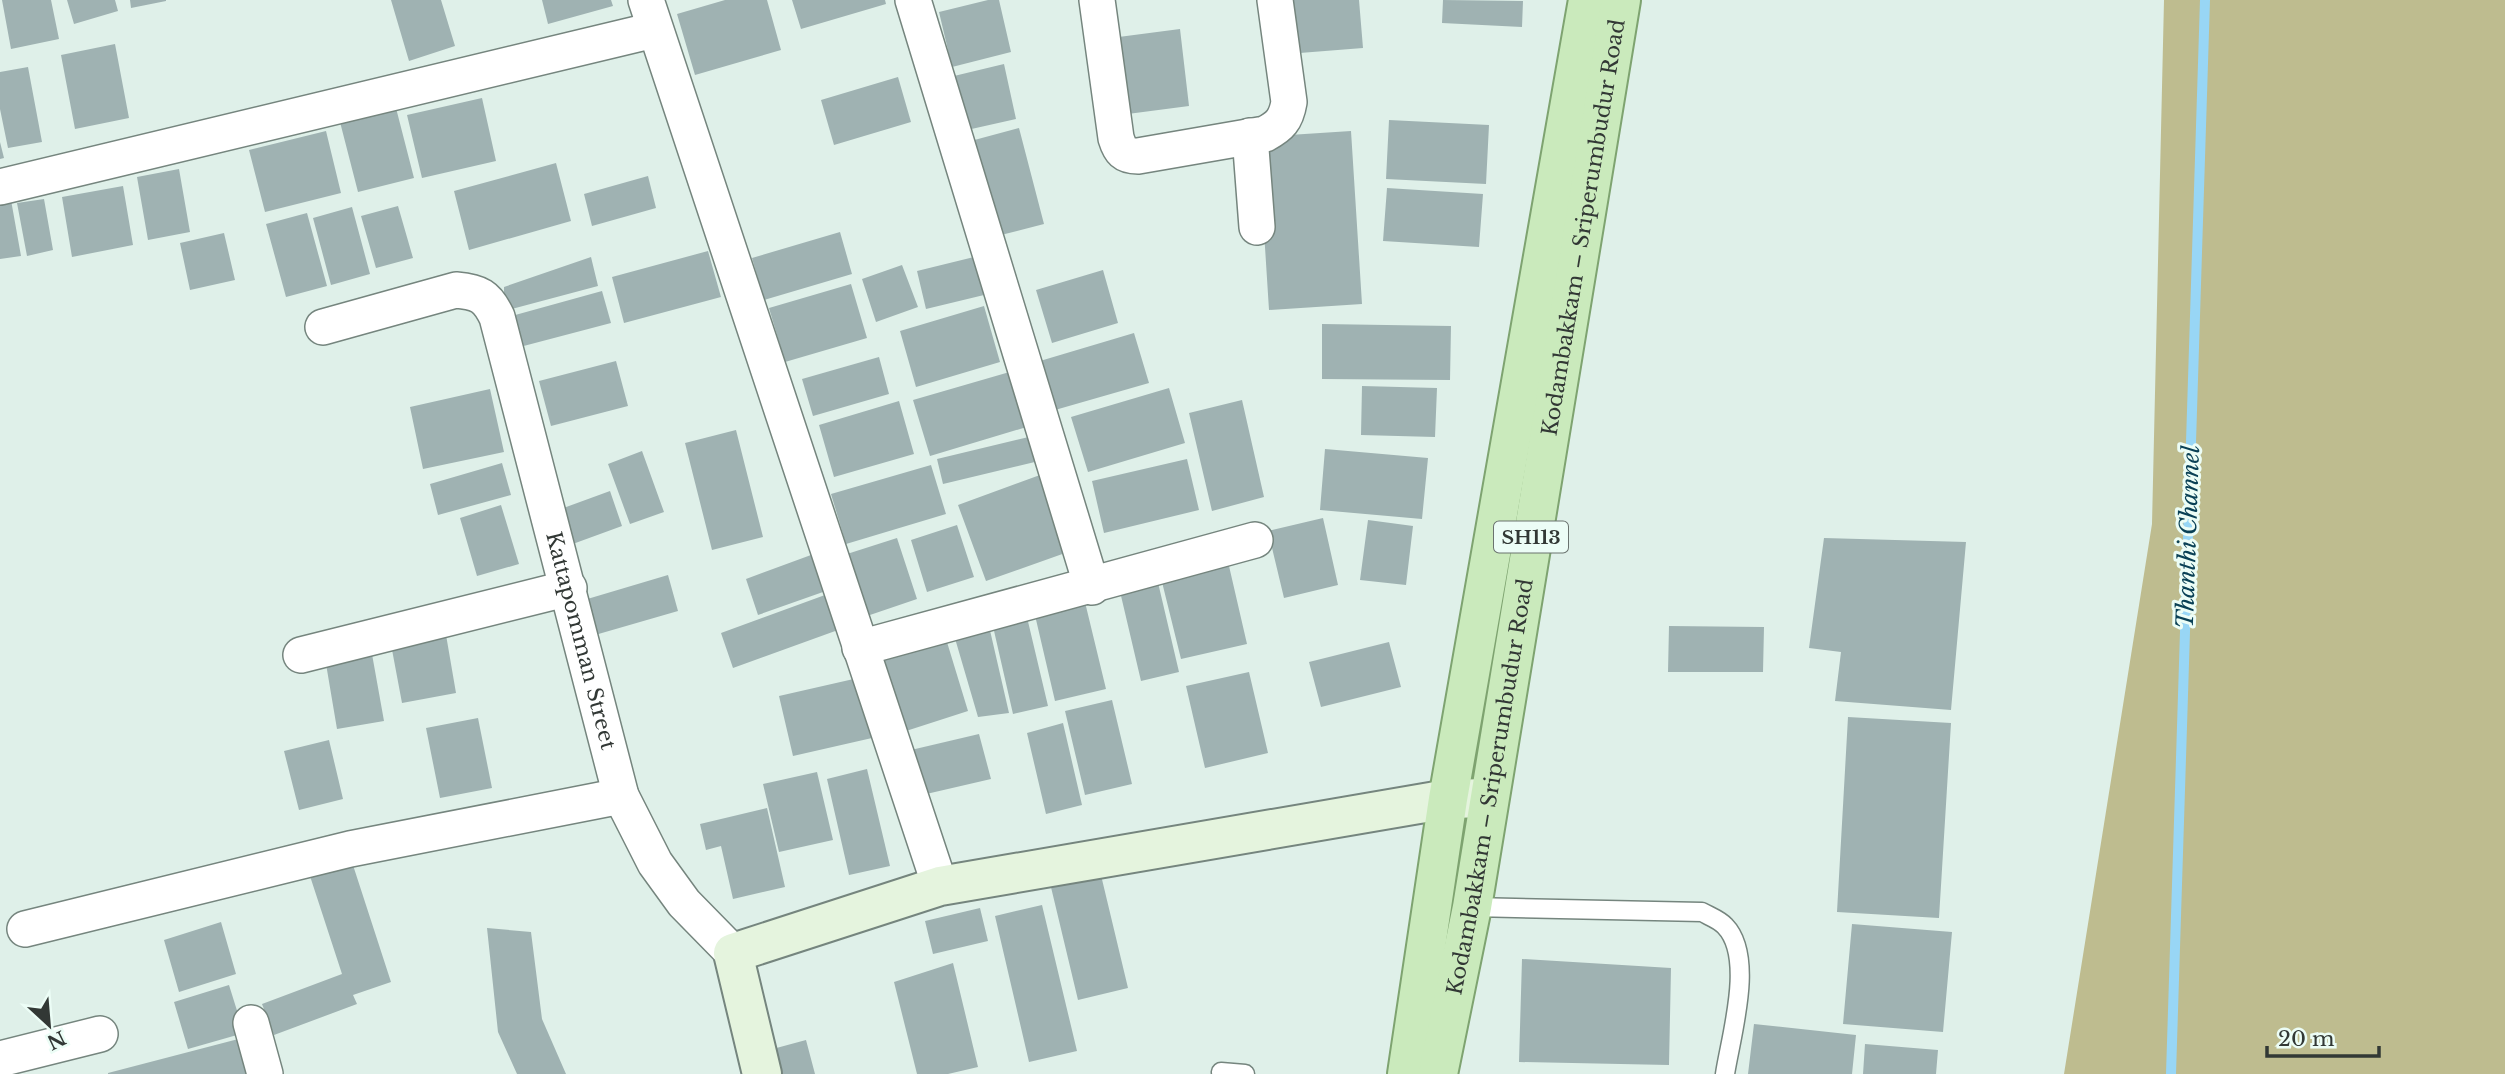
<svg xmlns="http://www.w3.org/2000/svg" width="2505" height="1074" viewBox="0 0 2505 1074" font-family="'Libre Baskerville',serif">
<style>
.green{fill:#bebc8f}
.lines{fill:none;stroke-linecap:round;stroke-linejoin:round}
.stream{stroke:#98d6f5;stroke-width:10}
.building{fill:#9fb2b2}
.lane-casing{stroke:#75857e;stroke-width:21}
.street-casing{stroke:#75857e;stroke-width:38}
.secondary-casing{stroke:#75857e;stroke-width:42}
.primary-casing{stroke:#7ea370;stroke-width:42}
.lane{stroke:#fff;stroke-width:18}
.street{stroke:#fff;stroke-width:35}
.secondary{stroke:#e5f4de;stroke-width:38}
.primary{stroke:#caeabc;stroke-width:38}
.labels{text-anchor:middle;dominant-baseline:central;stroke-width:6;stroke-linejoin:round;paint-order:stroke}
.shield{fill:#ecfdf6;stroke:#6a736f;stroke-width:2}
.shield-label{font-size:19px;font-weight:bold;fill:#323835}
.street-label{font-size:21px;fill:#323835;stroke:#ecfdf6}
.water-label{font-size:23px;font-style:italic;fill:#094055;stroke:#ecfdf6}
</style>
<rect width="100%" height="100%" fill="#dff0e9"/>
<path class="green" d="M 2164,0 L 2505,0 L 2505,1074 L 2064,1074 L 2152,524 Z"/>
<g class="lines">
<path class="stream" d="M 2171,1074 L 2205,0"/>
</g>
<path class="building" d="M 2,0 L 51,0 L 59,39 L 11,49 Z
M 67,0 L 115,0 L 118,11 L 74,24 Z
M 130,0 L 166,0 L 166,1 L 131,8 Z
M 391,0 L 441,0 L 455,46 L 409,61 Z
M 542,0 L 611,0 L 613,6 L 548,24 Z
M 725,0 L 767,0 L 781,50 L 695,75 L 677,14 Z
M 792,0 L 885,0 L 886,4 L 801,29 Z
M 988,0 L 999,0 L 1011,52 L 952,67 L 939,12 Z
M 1280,0 L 1359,0 L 1363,48 L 1287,54 Z
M 1443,0 L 1523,1 L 1522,27 L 1442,23 Z
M 1180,29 L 1189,106 L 1120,115 L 1111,38 Z
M 115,44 L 129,118 L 75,129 L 61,55 Z
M 1004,64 L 1016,119 L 967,130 L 954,76 Z
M 28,67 L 42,142 L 8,148 L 0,109 L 0,72 Z
M 898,77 L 911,122 L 834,145 L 821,100 Z
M 482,98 L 496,161 L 422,178 L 407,115 Z
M 396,108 L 414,178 L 358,192 L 340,122 Z
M 1389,120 L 1489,125 L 1486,184 L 1386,179 Z
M 1019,128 L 1044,224 L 993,237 L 967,142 Z
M 326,131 L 341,193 L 265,212 L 249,150 Z
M 1351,131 L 1362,304 L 1269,310 L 1258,137 Z
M 0,142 L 4,158 L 0,159 Z
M 556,163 L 571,221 L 469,250 L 454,191 Z
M 179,169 L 190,232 L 148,240 L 137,177 Z
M 648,176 L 656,208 L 592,226 L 584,194 Z
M 123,186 L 133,245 L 72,257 L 62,197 Z
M 1387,188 L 1483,194 L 1479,247 L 1383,241 Z
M 44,199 L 53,250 L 27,256 L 17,203 Z
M 11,200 L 21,256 L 0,259 L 0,202 Z
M 398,206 L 413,258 L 376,268 L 361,216 Z
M 352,207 L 370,274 L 331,285 L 313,218 Z
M 307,213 L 327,286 L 286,297 L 266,224 Z
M 840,232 L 852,274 L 764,300 L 752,258 Z
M 224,233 L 235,280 L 190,290 L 180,243 Z
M 708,251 L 721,297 L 624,323 L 612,277 Z
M 591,257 L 598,286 L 504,311 L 504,287 Z
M 974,257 L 984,295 L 926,309 L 917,271 Z
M 902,265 L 918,307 L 876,322 L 862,279 Z
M 1103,270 L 1118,323 L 1052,343 L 1036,290 Z
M 851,284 L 867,338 L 785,362 L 769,308 Z
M 602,291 L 611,323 L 516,348 L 508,317 Z
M 984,306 L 1000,362 L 916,387 L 900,331 Z
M 1322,324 L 1451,326 L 1450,380 L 1322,379 Z
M 1134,333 L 1149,383 L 1055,410 L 1040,361 Z
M 879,357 L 889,394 L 813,416 L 802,379 Z
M 616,361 L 628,406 L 551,426 L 539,381 Z
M 1013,371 L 1030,426 L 930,456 L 913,400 Z
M 1362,386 L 1437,388 L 1435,437 L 1361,435 Z
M 1169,388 L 1185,443 L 1088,472 L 1071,417 Z
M 490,389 L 504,452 L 423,469 L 410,407 Z
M 1242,400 L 1264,497 L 1212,511 L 1189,413 Z
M 899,401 L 914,454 L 834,477 L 819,425 Z
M 736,430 L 763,537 L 712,550 L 685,443 Z
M 1033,436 L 1039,461 L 943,484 L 937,459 Z
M 1325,449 L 1428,458 L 1422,519 L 1320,510 Z
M 642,451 L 664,512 L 630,524 L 608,464 Z
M 1187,459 L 1199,510 L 1104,533 L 1092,481 Z
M 502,463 L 511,495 L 438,515 L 430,484 Z
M 931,465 L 946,514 L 846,544 L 831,494 Z
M 1040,475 L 1068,552 L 986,581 L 958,505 Z
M 610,491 L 622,526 L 570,545 L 558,510 Z
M 501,505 L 519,564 L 477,576 L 460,518 Z
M 1323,518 L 1338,585 L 1284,598 L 1268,531 Z
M 1368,520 L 1413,526 L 1406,585 L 1360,580 Z
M 957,525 L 974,577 L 927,592 L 911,540 Z
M 897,538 L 917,599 L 867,616 L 847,554 Z
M 1824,538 L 1966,542 L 1951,710 L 1835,701 L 1841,652 L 1809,648 Z
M 811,555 L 823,592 L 758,615 L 746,579 Z
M 1229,566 L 1247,644 L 1181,659 L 1162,582 Z
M 1156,574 L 1179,672 L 1141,681 L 1118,583 Z
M 668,575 L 678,611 L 595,635 L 584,600 Z
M 825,595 L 838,630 L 733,668 L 721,633 Z
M 1084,598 L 1106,689 L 1055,701 L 1034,611 Z
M 1026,613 L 1048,706 L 1013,714 L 992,622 Z
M 989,626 L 1009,713 L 978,717 L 954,635 Z
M 1669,626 L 1764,627 L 1763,672 L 1668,672 Z
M 445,629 L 456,693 L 402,703 L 390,639 Z
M 943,629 L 968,711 L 906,731 L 880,649 Z
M 1389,642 L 1401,687 L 1321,707 L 1309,662 Z
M 370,643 L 384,721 L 337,729 L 324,652 Z
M 1249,672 L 1268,753 L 1205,768 L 1186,686 Z
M 858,678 L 872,738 L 793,756 L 779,696 Z
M 1112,700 L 1132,784 L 1085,795 L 1065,711 Z
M 1848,717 L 1951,723 L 1939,918 L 1837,912 Z
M 478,718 L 492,788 L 440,798 L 426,728 Z
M 1063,723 L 1082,805 L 1046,814 L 1027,733 Z
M 979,734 L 991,779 L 922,795 L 911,750 Z
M 329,740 L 343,799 L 299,810 L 284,751 Z
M 867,769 L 890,866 L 849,875 L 827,779 Z
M 817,772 L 833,840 L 779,852 L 763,784 Z
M 767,808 L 785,887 L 733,899 L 721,846 L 706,850 L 700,824 Z
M 351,859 L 391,982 L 353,995 L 357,1004 L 274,1035 L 262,1004 L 342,974 L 309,873 Z
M 1100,871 L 1128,988 L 1078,1000 L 1050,883 Z
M 1042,905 L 1077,1051 L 1029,1062 L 995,916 Z
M 980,908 L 988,941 L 933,954 L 925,921 Z
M 221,922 L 236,974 L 179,992 L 164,940 Z
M 1852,924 L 1952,932 L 1943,1032 L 1843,1024 Z
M 487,928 L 531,932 L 542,1019 L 566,1074 L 517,1074 L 498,1032 Z
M 1522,959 L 1671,968 L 1669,1065 L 1519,1062 Z
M 953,963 L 978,1067 L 948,1074 L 917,1074 L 894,982 Z
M 229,985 L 244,1033 L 188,1049 L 174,1002 Z
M 1754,1024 L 1856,1035 L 1852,1074 L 1748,1074 Z
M 246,1037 L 255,1074 L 108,1074 L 108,1073 Z
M 806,1040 L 815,1074 L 775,1074 L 769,1050 Z
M 1865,1044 L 1938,1050 L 1936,1074 L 1863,1074 Z"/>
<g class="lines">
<g class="lane-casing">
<path id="lane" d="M 1472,907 L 1702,912 C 1709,916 1720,920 1725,926 C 1755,957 1731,1035 1725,1074
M 1221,1072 L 1245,1074"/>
</g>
<g class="street-casing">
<g id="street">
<path d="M 646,0 L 940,886"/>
<path d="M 913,0 L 1092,587"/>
<path d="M 1097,0 L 1116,138 C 1120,151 1124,156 1138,156 L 1265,134 C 1280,126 1286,120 1289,102 L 1275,0"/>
<path d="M 1250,136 L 1257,227"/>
<path d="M 0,187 L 654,30"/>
<path id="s1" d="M 323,327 L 456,290 C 479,292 487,296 497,317 L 621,796 L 655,863 L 684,903 L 733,953"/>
<path d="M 860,648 L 1255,540"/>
<path d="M 301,655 L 569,588"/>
<path d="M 25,929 L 350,849 L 621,796"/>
<path d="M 251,1023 L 265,1074"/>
<path d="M 0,1059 L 100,1034"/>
</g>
</g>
<g class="secondary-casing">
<path id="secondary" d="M 762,1074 L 733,953 L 940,886 L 1448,799 L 1488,798"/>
</g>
<g class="primary-casing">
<g id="primary">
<path d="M 1407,1074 L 1448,799 L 1588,0"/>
<path id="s2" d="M 1438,1074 L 1472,907 L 1621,0"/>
</g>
</g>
<use href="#lane" class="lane"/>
<use href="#street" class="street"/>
<use href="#secondary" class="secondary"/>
<use href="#primary" class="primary"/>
</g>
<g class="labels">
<rect class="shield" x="1494" y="521.5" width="74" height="31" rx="5"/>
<g class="shield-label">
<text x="1531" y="537">SH113</text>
</g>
<g class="street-label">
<text stroke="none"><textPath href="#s2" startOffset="859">Kodambakkam – Sriperumbudur Road</textPath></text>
<text stroke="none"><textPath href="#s1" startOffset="525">Kattapomman Street</textPath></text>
<text stroke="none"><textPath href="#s2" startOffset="292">Kodambakkam – Sriperumbudur Road</textPath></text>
</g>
<g class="water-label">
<text transform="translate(2188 537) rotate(-88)">Thanthi Channel</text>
</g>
</g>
<g transform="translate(49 1025) rotate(154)" stroke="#ecfdf6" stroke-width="5" paint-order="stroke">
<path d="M0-5L12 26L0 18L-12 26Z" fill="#323835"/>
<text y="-10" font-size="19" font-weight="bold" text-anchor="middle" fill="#323835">N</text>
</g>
<path d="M2267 1046v10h112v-10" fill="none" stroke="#323835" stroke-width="3.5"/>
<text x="2278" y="1046" font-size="21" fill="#323835" stroke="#ecfdf6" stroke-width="5" paint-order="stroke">20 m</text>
</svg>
